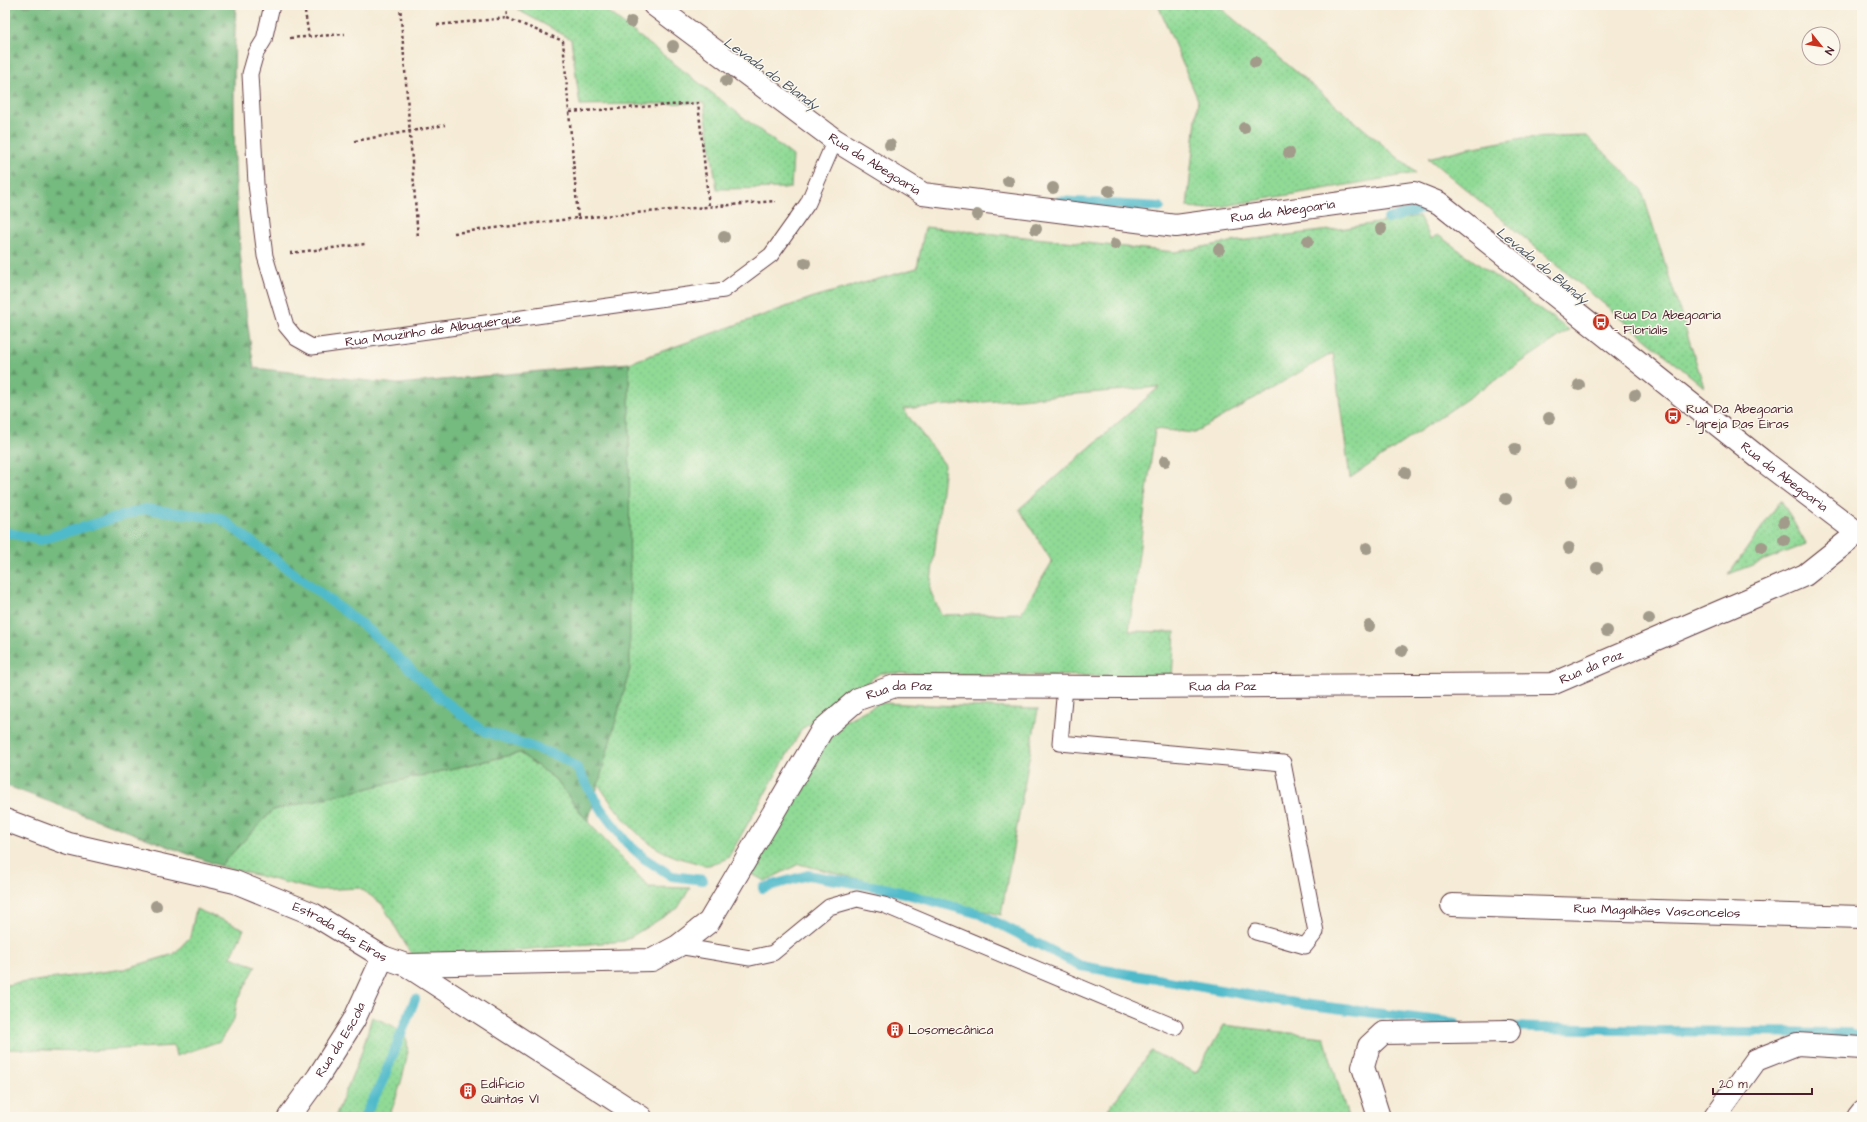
<svg xmlns="http://www.w3.org/2000/svg" width="1867" height="1122" viewBox="0 0 1867 1122" font-family="'Architects Daughter',sans-serif">
<style>
.grass{fill:url(#grass-dots);stroke:#6d7c60;fill-rule:evenodd}
.forest{fill:url(#forest-firs);stroke:#5f6c55}
.lines{fill:none;stroke-linecap:round;stroke-linejoin:round}
.stream{stroke:#4fbaca;stroke-width:10}
.service-casing{stroke:#643e45;stroke-width:17}
.minor-casing{stroke:#643e45;stroke-width:24}
.tertiary-casing{stroke:#643e45;stroke-width:24}
.path{stroke:#643e45;stroke-width:2.5;stroke-dasharray:3 3;stroke-linecap:butt}
.service{stroke:#fff;stroke-width:15}
.minor{stroke:#fff;stroke-width:22}
.tertiary{stroke:#fff;stroke-width:22}
.tree{fill:#a29a8a}
.labels{text-anchor:middle;dominant-baseline:central;stroke-width:3;stroke-linejoin:round;paint-order:stroke}
.street-label{font-size:13px;fill:#4a1f2b;stroke:#fbf7ec}
.poi-label{font-size:13px;fill:#4a1f2b;stroke:#fbf7ec;text-anchor:start}
.water-label{font-size:14px;font-style:italic;fill:#4c5563;stroke:#fbf7ec}
</style>
<defs>
<pattern id="grass-dots" width="8" height="8" patternUnits="userSpaceOnUse"><rect width="8" height="8" fill="#90da96"/><path d="M2 2h.1M6 6h.1" fill="none" stroke="#7ebb81" stroke-width="1.8" stroke-linecap="round"/></pattern>
<pattern id="forest-firs" width="22" height="20" patternUnits="userSpaceOnUse"><rect width="22" height="20" fill="#74ba7f"/><path d="M5 1l3.5 6h-7zM16 11l3.5 6h-7z" fill="#619768"/></pattern>
</defs>
<rect width="100%" height="100%" fill="#fbf7ec"/>
<filter id="ink" filterUnits="userSpaceOnUse"><feTurbulence type="fractalNoise" baseFrequency=".025" numOctaves="2"/><feDisplacementMap in="SourceGraphic" scale="8" xChannelSelector="R" yChannelSelector="G"/><feConvolveMatrix kernelMatrix="1 2 1 2 8 2 1 2 1" color-interpolation-filters="sRGB"/></filter>
<filter id="wash" filterUnits="userSpaceOnUse"><feTurbulence type="fractalNoise" baseFrequency=".012" numOctaves="4" result="noise"/><feDisplacementMap in="SourceGraphic" scale="16" xChannelSelector="R" yChannelSelector="G"/><feGaussianBlur stdDeviation="0.9" result="paint"/><feColorMatrix in="noise" values="0 0 0 0 0 0 0 0 0 0 0 0 0 0 0 0 0 1.4 0 .05"/><feComposite in="paint" operator="in"/></filter>
<g filter="url(#wash)">
<rect width="100%" height="100%" fill="#f5ebd6"/>
<path class="grass" d="M 518,5 L 599,5 L 793,156 L 791,188 L 717,189 L 704,103 L 580,105 L 571,39 L 518,10 Z
M 1158,5 L 1217,5 L 1416,173 L 1207,209 L 1187,207 L 1198,100 Z
M 1587,136 L 1641,188 L 1704,387 L 1428,158 L 1464,149 L 1522,138 Z
M 1419,216 L 1431,239 L 1438,235 L 1569,330 L 1350,478 L 1333,353 L 1194,433 L 1155,429 L 1129,631 L 1175,632 L 1172,677 L 880,673 L 802,729 L 728,858 C 722,860 714,865 708,865 C 702,866 695,862 690,861 C 645,851 623,820 598,784 L 626,676 L 629,363 L 814,297 L 917,268 L 925,227 L 1175,252 L 1230,242 L 1346,228 ZM 1159,387 L 1019,509 L 1052,562 L 1021,613 L 941,615 L 930,590 L 945,465 L 903,409 Z
M 1781,500 L 1806,544 L 1729,574 Z
M 880,703 L 1038,709 L 1001,915 L 799,864 L 765,881 L 744,870 L 823,732 Z
M 520,753 L 555,779 L 588,822 L 649,887 L 690,888 L 678,908 L 624,941 L 414,959 L 382,904 L 360,888 L 315,890 L 220,866 L 273,810 Z
M 196,909 L 244,929 L 231,957 L 256,966 L 237,1002 L 234,1019 L 220,1041 L 176,1056 L 174,1046 L 85,1051 L 5,1049 L 5,985 L 124,969 L 174,954 L 190,937 Z
M 372,1017 C 384,1022 399,1026 406,1038 C 413,1052 395,1102 389,1117 L 335,1117 L 361,1054 Z
M 1224,1025 L 1324,1037 L 1348,1117 L 1103,1117 L 1151,1051 L 1196,1073 Z"/>
<path class="forest" d="M 5,5 L 236,5 C 231,126 235,248 254,368 L 397,384 L 629,363 L 630,669 L 588,822 L 555,779 L 520,753 L 273,810 L 220,866 L 5,785 Z"/>
<g class="lines">
<path class="stream" d="M 1059,201 L 1160,207
M 1388,219 L 1435,204
M 5,532 L 40,540 L 145,509 L 220,518 L 368,629 L 442,699 L 482,730 L 561,757 L 577,768 L 600,808 L 626,842 L 645,859 L 672,876 L 703,880
M 763,888 L 808,875 L 889,889 L 980,914 L 1081,966 L 1295,1003 L 1455,1023
M 1507,1027 L 1661,1031 L 1847,1033 L 1862,1038
M 364,1117 L 382,1082 L 415,999"/>
</g>
</g>
<g filter="url(#ink)">
<g class="lines">
<g class="service-casing">
<g id="service">
<path id="s1" d="M 272,5 L 264,40 L 256,53 L 250,74 L 256,184 L 265,256 L 286,326 L 296,338 L 312,347 L 724,290 L 771,255 L 808,203 L 835,140"/>
<path d="M 1065,687 L 1060,743 L 1283,763 L 1316,932 L 1305,946 L 1256,932"/>
<path d="M 678,946 L 750,958 L 773,953 L 829,907 L 857,899 L 884,905 L 1175,1027"/>
</g>
</g>
<g class="minor-casing">
<g id="minor">
<path id="s2" d="M 1452,905 L 1862,917"/>
<path id="s3" d="M 406,965 L 652,960 L 678,946 L 709,922 L 822,730 L 858,699 L 895,686 L 1127,687 L 1552,684 L 1805,575 L 1858,533"/>
<path id="s4" d="M 289,1117 L 318,1077 L 354,1020 L 383,957"/>
<path d="M 1379,1117 L 1363,1067 L 1369,1046 L 1383,1033 L 1509,1031"/>
<path d="M 1715,1117 L 1756,1060 L 1797,1044 L 1862,1048"/>
<path d="M 1858,1117 L 1862,1112"/>
</g>
</g>
<g class="tertiary-casing">
<g id="tertiary">
<path id="s5" d="M 654,5 L 835,140 L 923,194 L 1176,226 L 1414,193 L 1439,203 L 1763,461 L 1858,533 L 1862,533"/>
<path id="s6" d="M 5,820 L 69,844 L 235,882 L 313,914 L 383,957 L 406,965 L 641,1117"/>
</g>
</g>
<path class="path" d="M 304,5 L 309,37
M 400,5 L 418,238
M 437,25 L 507,18
M 290,38 L 345,34
M 570,112 L 698,103 L 709,207
M 355,141 L 445,125
M 578,218 L 776,201
M 454,233 L 578,218 L 563,41 L 507,18 L 506,5
M 290,253 L 365,244"/>
<use href="#service" class="service"/>
<use href="#minor" class="minor"/>
<use href="#tertiary" class="tertiary"/>
</g>
<g class="tree">
<circle cx="631" cy="22" r="6"/>
<circle cx="673" cy="46" r="6"/>
<circle cx="1255" cy="62" r="6"/>
<circle cx="726" cy="81" r="6"/>
<circle cx="1244" cy="128" r="6"/>
<circle cx="890" cy="145" r="6"/>
<circle cx="1289" cy="153" r="6"/>
<circle cx="1008" cy="181" r="6"/>
<circle cx="1053" cy="188" r="6"/>
<circle cx="1109" cy="191" r="6"/>
<circle cx="977" cy="215" r="6"/>
<circle cx="1036" cy="229" r="6"/>
<circle cx="1381" cy="229" r="6"/>
<circle cx="724" cy="237" r="6"/>
<circle cx="1308" cy="241" r="6"/>
<circle cx="1115" cy="244" r="6"/>
<circle cx="1219" cy="249" r="6"/>
<circle cx="805" cy="263" r="6"/>
<circle cx="1579" cy="385" r="6"/>
<circle cx="1635" cy="395" r="6"/>
<circle cx="1549" cy="418" r="6"/>
<circle cx="1515" cy="449" r="6"/>
<circle cx="1165" cy="461" r="6"/>
<circle cx="1405" cy="473" r="6"/>
<circle cx="1572" cy="481" r="6"/>
<circle cx="1506" cy="499" r="6"/>
<circle cx="1784" cy="522" r="6"/>
<circle cx="1784" cy="540" r="6"/>
<circle cx="1762" cy="547" r="6"/>
<circle cx="1367" cy="548" r="6"/>
<circle cx="1569" cy="548" r="6"/>
<circle cx="1597" cy="568" r="6"/>
<circle cx="1649" cy="619" r="6"/>
<circle cx="1369" cy="626" r="6"/>
<circle cx="1607" cy="631" r="6"/>
<circle cx="1402" cy="651" r="6"/>
<circle cx="156" cy="906" r="6"/>
</g>
</g>
<defs>
<g id="bus-disc" transform="scale(0.9)"><circle r="9.5" fill="#c8321e" stroke="#fbf7ec"/><path d="M-5-6H5V4H4V6H2V4H-2V6H-4V4H-5ZM-3.5-4V0h7V-4ZM-3.5 1.2v1.5H-2V1.2ZM2 1.2v1.5H3.5V1.2Z" fill="#fff"/></g>
<g id="building-disc" transform="scale(0.9)"><circle r="9.5" fill="#c8321e" stroke="#fbf7ec"/><path d="M-4-6H4V6H1V3H-1V6H-4ZM-2.5-4.3h1.7v1.8h-1.7ZM.8-4.3h1.7v1.8H.8ZM-2.5-1h1.7V.8h-1.7ZM.8-1h1.7V.8H.8Z" fill="#fff"/></g>
</defs>
<g fill-rule="evenodd">
<use href="#bus-disc" x="1601" y="322"/>
<use href="#bus-disc" x="1673" y="416"/>
<use href="#building-disc" x="895" y="1030"/>
<use href="#building-disc" x="468" y="1091"/>
</g>
<g class="labels">
<g class="street-label">
<text stroke="none"><textPath href="#s5" startOffset="272">Rua da Abegoaria</textPath></text>
<text stroke="none"><textPath href="#s5" startOffset="692">Rua da Abegoaria</textPath></text>
<text stroke="none"><textPath href="#s1" startOffset="485">Rua Mouzinho de Albuquerque</textPath></text>
<text stroke="none"><textPath href="#s5" startOffset="1292">Rua da Abegoaria</textPath></text>
<text stroke="none"><textPath href="#s3" startOffset="1324">Rua da Paz</textPath></text>
<text stroke="none"><textPath href="#s3" startOffset="952">Rua da Paz</textPath></text>
<text stroke="none"><textPath href="#s3" startOffset="628">Rua da Paz</textPath></text>
<text stroke="none"><textPath href="#s2" startOffset="205">Rua Magalhães Vasconcelos</textPath></text>
<text stroke="none"><textPath href="#s6" startOffset="355">Estrada das Eiras</textPath></text>
<text stroke="none"><textPath href="#s4" startOffset="93">Rua da Escola</textPath></text>
</g>
<g class="poi-label">
<text x="1614" y="315">Rua Da Abegoaria<tspan x="1614" dy="15">- Florialis</tspan></text>
<text x="1686" y="409">Rua Da Abegoaria<tspan x="1686" dy="15">- Igreja Das Eiras</tspan></text>
<text x="908" y="1030">Losomecânica</text>
<text x="481" y="1084">Edificio<tspan x="481" dy="15">Quintas VI</tspan></text>
</g>
<g class="water-label">
<text transform="translate(771 74) rotate(36)">Levada do Blandy</text>
<text transform="translate(1542 266) rotate(39)">Levada do Blandy</text>
</g>
</g>
<rect width="1867" height="1122" fill="none" stroke="#fbf7ec" stroke-width="20"/>
<g transform="translate(1821 46) rotate(120)"><circle r="19" fill="#fbf7ec" stroke="#b4a19f"/>
<path d="M0-3L7 15L0 10L-7 15Z" fill="#c8321e"/>
<text y="-6" font-size="11" font-weight="bold" text-anchor="middle" fill="#4a1f2b">N</text>
</g>
<path d="M1713 1088v6h99v-6" fill="none" stroke="#4a1f2b" stroke-width="2"/>
<text x="1719" y="1088" font-size="12" fill="#4a1f2b" stroke="#fbf7ec" stroke-width="3" paint-order="stroke">20 m</text>
</svg>
